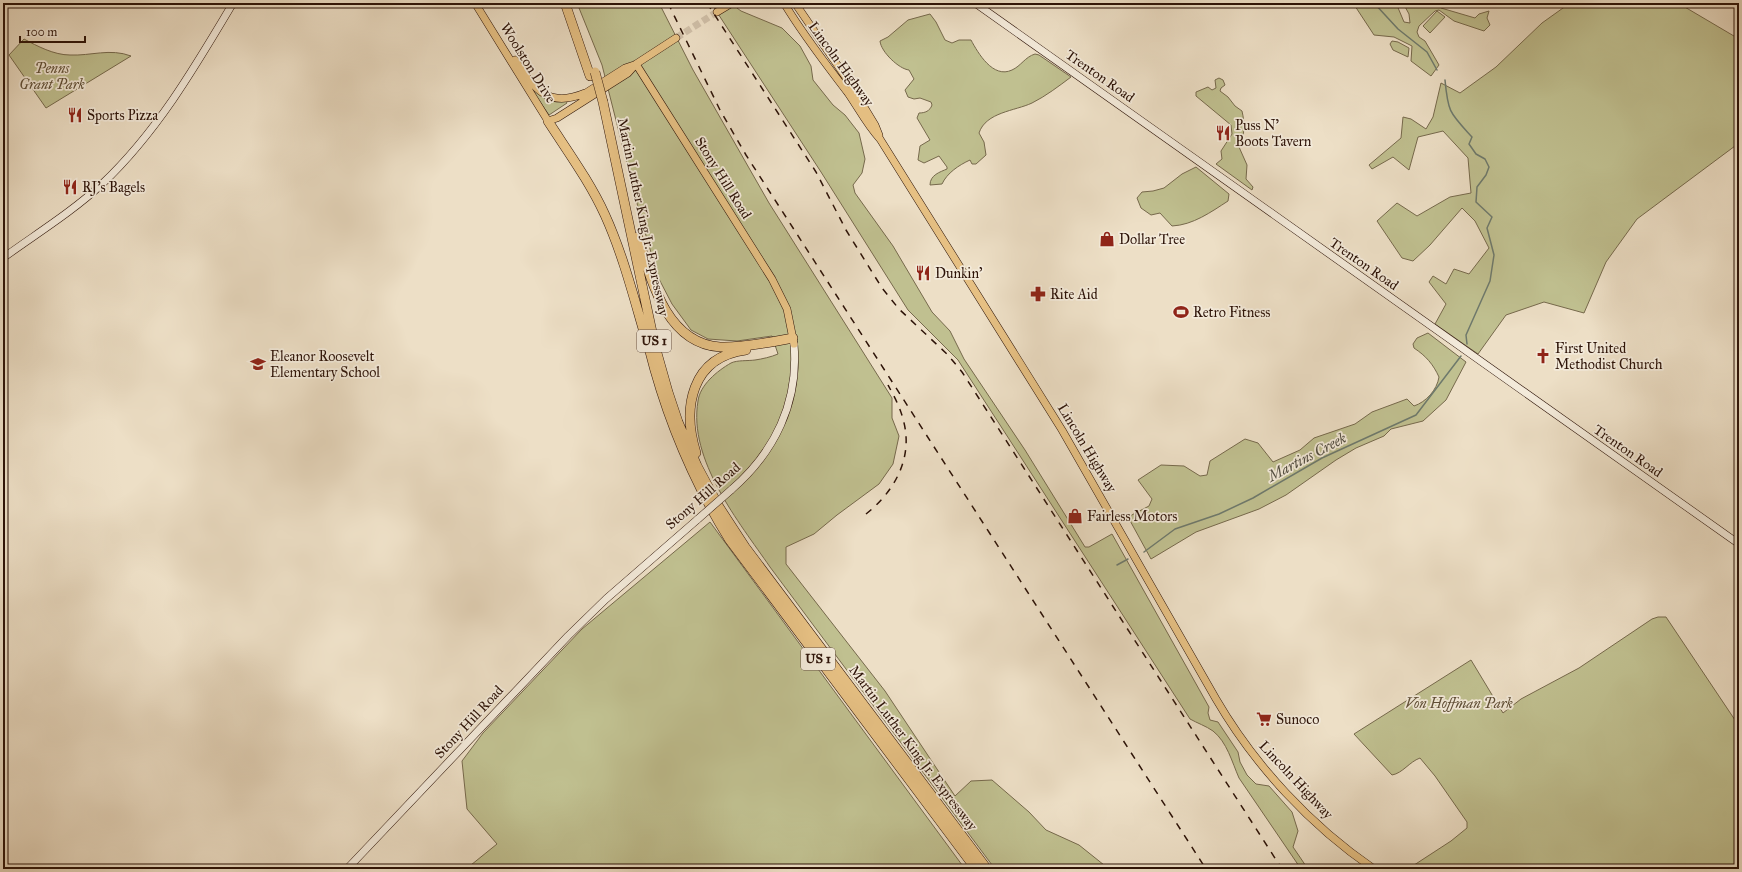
<svg xmlns="http://www.w3.org/2000/svg" width="1742" height="872" viewBox="0 0 1742 872" font-family="'IM FELL Great Primer',serif">
<style>
.green{fill:#c0c090;stroke:#76694c}
.lines{fill:none;stroke-linecap:round;stroke-linejoin:round}
.stream{stroke:#6e796c;stroke-width:1.5}
.primary-tunnel{stroke:#d0c0a9;stroke-width:7;stroke-dasharray:7 3.5;stroke-linecap:butt}
.secondary-casing{stroke:#2c1207;stroke-width:8}
.primary-casing{stroke:#2c1207;stroke-width:8}
.highway-casing{stroke:#2c1207;stroke-width:10}
.secondary{stroke:#f3eada;stroke-width:7}
.primary{stroke:#e6c083;stroke-width:7}
.highway{stroke:#e6c083;stroke-width:9}
.rail{stroke:#2c1207;stroke-width:1.5;stroke-dasharray:7 7;stroke-linecap:butt}
.secondary-bridge-casing{stroke:#2c1207;stroke-width:8;stroke-linecap:butt}
.highway-bridge-casing{stroke:#2c1207;stroke-width:10;stroke-linecap:butt}
.secondary-bridge{stroke:#f3eada;stroke-width:7}
.highway-bridge{stroke:#e6c083;stroke-width:9}
.labels{text-anchor:middle;dominant-baseline:central;stroke-width:3.5;stroke-linejoin:round;paint-order:stroke}
.shield{fill:#f3eada;stroke:#685346;stroke-width:1}
.shield-label{font-size:13px;font-weight:bold;fill:#2c1207}
.street-label{font-size:14px;fill:#2c1207;stroke:#f3eada}
.park-label{font-size:14px;font-style:italic;fill:#604f37;stroke:#f3eada}
.poi-label{font-size:14px;fill:#2c1207;stroke:#f3eada;text-anchor:start}
.water-label{font-size:15px;font-style:italic;fill:#524e42;stroke:#f3eada}
</style>
<rect width="100%" height="100%" fill="#eddfc6"/>
<filter id="stains"><feTurbulence type="fractalNoise" baseFrequency=".005" numOctaves="4"/><feColorMatrix values="0 0 0 0 .2 0 0 0 0 .09 0 0 0 0 .02 0 0 0 .5 -.17"/></filter>
<radialGradient id="worn" r=".72"><stop offset=".6" stop-color="#630" stop-opacity="0"/><stop offset="1" stop-color="#630" stop-opacity=".3"/></radialGradient>
<path class="green" d="M 577,3 L 659,3 L 693,70 L 769,203 L 892,398 L 892,418 L 899,436 L 893,464 L 879,484 L 837,515 L 814,534 L 786,547 L 786,564 L 885,691 L 955,796 L 971,781 L 992,780 L 1029,812 L 1046,830 L 1079,845 L 1109,869 L 995,869 L 770,567 C 739,522 688,460 698,401 C 700,385 717,371 731,363 C 737,360 748,361 755,360 C 762,359 771,357 778,354 L 772,336 L 737,341 L 708,339 L 691,330 L 672,304 L 659,279 L 641,219 L 602,65 Z
M 711,3 L 738,3 L 737,8 L 741,11 L 782,28 L 800,46 L 811,66 L 813,80 L 833,105 L 845,115 L 859,133 L 865,159 L 862,173 L 853,185 L 855,193 L 893,246 L 932,312 L 950,331 L 964,359 L 1025,450 L 1085,547 L 1089,547 L 1112,534 L 1209,707 L 1208,713 L 1210,720 L 1218,722 L 1238,752 L 1240,762 L 1247,775 L 1256,784 L 1269,786 L 1292,812 L 1298,831 L 1293,847 L 1308,869 L 1301,869 L 1239,778 C 1232,762 1227,742 1213,731 C 1206,726 1197,723 1190,719 L 958,360 L 908,310 L 821,172 Z
M 1353,3 L 1396,3 L 1404,22 L 1410,23 L 1409,14 L 1403,3 L 1440,3 L 1441,8 L 1475,18 L 1479,14 L 1489,11 L 1487,18 L 1490,25 L 1484,31 L 1454,21 L 1439,10 L 1435,11 L 1419,26 L 1417,32 L 1419,37 L 1425,41 L 1439,65 L 1431,76 L 1411,61 L 1412,46 L 1394,37 L 1374,35 Z
M 1570,3 L 1678,3 L 1739,39 L 1739,143 L 1637,219 L 1606,262 L 1584,313 L 1544,302 L 1506,315 L 1478,354 L 1435,324 L 1446,304 L 1429,282 L 1433,276 L 1446,284 L 1454,269 L 1469,274 L 1489,248 L 1475,221 L 1462,208 L 1430,245 L 1413,261 L 1402,258 L 1377,221 L 1397,203 L 1417,216 L 1450,197 L 1471,193 L 1468,158 L 1443,131 L 1418,137 L 1409,170 L 1393,157 L 1372,169 L 1369,165 L 1401,138 L 1403,117 L 1411,119 L 1426,129 L 1433,117 L 1441,83 L 1460,93 L 1496,67 L 1542,23 Z
M 1437,11 L 1445,17 L 1430,33 L 1423,26 Z
M 930,14 L 936,22 L 945,40 L 952,43 L 959,40 L 971,40 C 978,53 993,79 1012,70 C 1021,66 1025,57 1035,54 L 1039,55 L 1071,77 C 1059,86 1046,96 1032,103 C 1015,111 986,112 979,133 L 984,142 L 986,155 L 976,164 L 972,164 L 970,160 C 959,165 947,173 942,184 L 930,185 C 930,175 940,172 947,169 L 947,167 L 939,156 L 924,163 L 918,160 L 920,146 L 930,140 L 917,118 L 919,113 C 925,113 930,111 932,105 L 931,102 L 920,98 L 914,99 L 908,97 L 905,90 L 914,79 L 909,70 C 899,69 881,52 880,41 L 888,37 L 908,20 Z
M 24,39 C 37,46 54,55 70,55 C 91,56 110,48 131,56 L 46,108 L 9,55 Z
M 1392,41 L 1398,42 L 1409,48 L 1408,57 L 1393,50 L 1390,44 Z
M 1219,78 L 1223,80 L 1225,85 L 1221,88 L 1220,91 L 1228,97 L 1235,106 L 1242,111 C 1245,124 1245,135 1239,147 L 1247,165 L 1246,179 L 1253,187 L 1252,190 L 1216,164 L 1222,159 L 1221,151 L 1232,134 L 1231,125 L 1196,96 L 1196,92 L 1208,87 L 1212,90 L 1216,88 L 1215,80 Z
M 532,88 L 566,101 L 567,103 L 549,115 L 531,89 Z
M 1196,167 L 1229,194 L 1228,201 C 1211,212 1193,225 1172,226 L 1160,213 L 1151,215 L 1141,208 L 1137,198 L 1142,192 L 1153,191 L 1164,188 L 1182,174 Z
M 1428,333 L 1466,362 L 1446,400 L 1423,421 L 1391,429 L 1384,436 L 1356,448 L 1336,460 L 1286,495 L 1259,509 L 1196,532 L 1151,559 L 1128,517 L 1149,506 L 1152,499 L 1138,480 L 1161,465 L 1184,466 L 1200,476 L 1207,475 L 1210,461 L 1245,439 L 1258,443 L 1273,462 L 1300,450 L 1314,438 L 1355,424 L 1372,412 L 1407,399 L 1414,406 C 1426,402 1437,390 1439,377 C 1433,364 1426,356 1414,348 L 1413,344 L 1417,338 Z
M 710,522 L 965,869 L 466,869 L 497,844 L 467,809 L 462,761 L 483,733 L 582,629 Z
M 1658,617 L 1666,617 L 1739,726 L 1739,869 L 1408,869 L 1451,841 L 1467,828 L 1467,822 L 1435,776 L 1420,758 C 1409,762 1403,773 1392,775 L 1354,734 L 1471,660 L 1503,713 L 1521,699 L 1579,668 L 1652,619 Z"/>
<g class="lines">
<path class="stream" d="M 1374,3 L 1398,29 L 1427,52 L 1437,70
M 1445,80 C 1448,113 1450,113 1472,137 L 1469,144 L 1476,154 L 1485,159 L 1489,167 L 1486,175 L 1477,187 L 1476,202 L 1492,217 L 1487,228 L 1494,255 L 1490,281 L 1466,335 L 1467,344
M 1144,552 L 1175,529 L 1219,514 L 1253,498 L 1322,458 L 1416,415 L 1461,356
M 1117,565 L 1128,559
M 1726,869 L 1739,865"/>
<path class="primary-tunnel" d="M 676,38 L 717,12"/>
<g class="secondary-casing">
<path id="secondary" d="M 975,3 L 1739,544
M 3,258 C 36,234 72,212 102,184 C 157,132 195,67 233,3
M 731,490 C 775,452 799,402 794,344
M 347,869 L 568,636 L 606,599 L 698,519"/>
</g>
<g class="primary-casing">
<path id="primary" d="M 475,3 L 548,121
M 784,3 C 803,35 826,64 848,93 C 859,109 867,125 880,139 L 1062,430 L 1216,699 C 1255,766 1311,826 1374,869
M 795,3 L 849,82 L 875,125 L 879,135
M 717,12 L 732,3
M 515,60 C 534,88 547,109 585,93
M 636,64 L 772,279 L 787,309 L 794,344
M 581,96 L 625,68 L 634,65
M 548,121 L 557,118 L 628,73 L 636,64 L 676,38"/>
</g>
<g class="highway-casing">
<path id="highway" d="M 565,3 L 590,76
M 603,102 L 655,346 L 668,392 L 678,422 L 697,466 L 719,507 L 745,547 L 987,869
M 548,121 C 568,152 590,182 605,215 C 625,259 636,307 650,352
M 638,237 C 651,280 666,343 720,347 C 741,348 772,342 793,338
M 649,348 C 666,416 692,479 729,539 L 976,869
M 696,453 C 682,408 691,357 746,350"/>
</g>
<use href="#secondary" class="secondary"/>
<use href="#primary" class="primary"/>
<use href="#highway" class="highway"/>
<path class="rail" d="M 668,3 L 720,110 L 746,155 L 1206,869
M 707,3 L 816,172 L 846,230 L 882,288 L 899,309 L 948,355 L 962,372 L 1282,869
M 866,514 C 895,491 914,457 903,419 C 900,407 894,396 888,385"/>
<g class="secondary-bridge-casing">
<path id="secondary-bridge" d="M 698,519 L 731,490"/>
</g>
<g class="highway-bridge-casing">
<path id="highway-bridge" d="M 595,72 L 603,102"/>
</g>
<use href="#secondary-bridge" class="secondary-bridge"/>
<use href="#highway-bridge" class="highway-bridge"/>
</g>
<defs>
<g id="restaurant-bare" transform="scale(1.2)"><path d="M-5-6h1v4h1v-4h1v4h1v-4h1v5L-1.5 .5V6h-2V.5L-5-1ZM5-6V6H3V1.5H1.5Q1.5-4 5-6Z" fill="#8f2418" stroke="#f3eada" stroke-width="2.5" paint-order="stroke"/></g>
<g id="shop-bare" transform="scale(1.2)"><path d="M-5-2.5h2.3a2.7 3.5 0 0 1 5.4 0H5L5.5 6h-11ZM-1.5-2.5h3a1.5 2.3 0 0 0-3 0Z" fill="#8f2418" stroke="#f3eada" stroke-width="2.5" paint-order="stroke"/></g>
<g id="pharmacy-bare" transform="scale(1.2)"><path d="M-2-6h4v4h4v4h-4v4h-4v-4h-4v-4h4Z" fill="#8f2418" stroke="#f3eada" stroke-width="2.5" paint-order="stroke"/></g>
<g id="stadium-bare" transform="scale(1.2)"><path d="M0-5a6.5 5 0 1 0 0 10a6.5 5 0 1 0 0-10ZM-3.5-1.8h7v3.6h-7Z" fill="#8f2418" stroke="#f3eada" stroke-width="2.5" paint-order="stroke"/></g>
<g id="church-bare" transform="scale(1.2)"><path d="M-1.2-6h2.4v3.5h3.3v2.4h-3.3V6h-2.4V-.1h-3.3v-2.4h3.3Z" fill="#8f2418" stroke="#f3eada" stroke-width="2.5" paint-order="stroke"/></g>
<g id="school-bare" transform="scale(1.2)"><path d="M0-5L7-2L0 1L-7-2ZM-4 1L0 2.5L4 1V4Q0 6-4 4Z" fill="#8f2418" stroke="#f3eada" stroke-width="2.5" paint-order="stroke"/></g>
<g id="supermarket-bare" transform="scale(1.2)"><path d="M-6-5.5h2.5l.6 2H6L4.5 2H-2.5L-4.4-4H-6ZM-1.5 3.2a1.3 1.3 0 1 0 .1 0ZM3 3.2a1.3 1.3 0 1 0 .1 0Z" fill="#8f2418" stroke="#f3eada" stroke-width="2.5" paint-order="stroke"/></g>
</defs>
<g fill-rule="evenodd">
<use href="#restaurant-bare" x="75" y="115"/>
<use href="#restaurant-bare" x="1223" y="133"/>
<use href="#restaurant-bare" x="70" y="187"/>
<use href="#shop-bare" x="1107" y="239"/>
<use href="#restaurant-bare" x="923" y="273"/>
<use href="#pharmacy-bare" x="1038" y="294"/>
<use href="#stadium-bare" x="1181" y="312"/>
<use href="#church-bare" x="1543" y="356"/>
<use href="#school-bare" x="258" y="364"/>
<use href="#shop-bare" x="1075" y="516"/>
<use href="#supermarket-bare" x="1264" y="719"/>
</g>
<g class="labels">
<g class="shield">
<rect x="637" y="330" width="34" height="22" rx="3"/>
<rect x="801" y="648" width="34" height="22" rx="3"/>
</g>
<g class="shield-label">
<text x="654" y="341">US 1</text>
<text x="818" y="659">US 1</text>
</g>
<g class="street-label">
<text transform="translate(528 63) rotate(58)">Woolston Drive</text>
<text transform="translate(841 64) rotate(54)">Lincoln Highway</text>
<text transform="translate(1100 76) rotate(35)">Trenton Road</text>
<text transform="translate(723 178) rotate(58)">Stony Hill Road</text>
<text transform="translate(643 217) rotate(78)">Martin Luther King Jr. Expressway</text>
<text transform="translate(1364 264) rotate(35)">Trenton Road</text>
<text transform="translate(1087 448) rotate(59)">Lincoln Highway</text>
<text transform="translate(1628 451) rotate(35)">Trenton Road</text>
<text transform="translate(703 496) rotate(-41)">Stony Hill Road</text>
<text transform="translate(469 722) rotate(-47)">Stony Hill Road</text>
<text transform="translate(913 748) rotate(53)">Martin Luther King Jr. Expressway</text>
<text transform="translate(1296 780) rotate(47)">Lincoln Highway</text>
</g>
<g class="park-label">
<text x="52" y="68">Penns<tspan x="52" dy="16">Grant Park</tspan></text>
<text x="1459" y="703">Von Hoffman Park</text>
</g>
<g class="poi-label">
<text x="87" y="115">Sports Pizza</text>
<text x="1235" y="125">Puss N'<tspan x="1235" dy="16">Boots Tavern</tspan></text>
<text x="82" y="187">RJ's Bagels</text>
<text x="1119" y="239">Dollar Tree</text>
<text x="935" y="273">Dunkin'</text>
<text x="1050" y="294">Rite Aid</text>
<text x="1193" y="312">Retro Fitness</text>
<text x="1555" y="348">First United<tspan x="1555" dy="16">Methodist Church</tspan></text>
<text x="270" y="356">Eleanor Roosevelt<tspan x="270" dy="16">Elementary School</tspan></text>
<text x="1087" y="516">Fairless Motors</text>
<text x="1276" y="719">Sunoco</text>
</g>
<g class="water-label">
<text transform="translate(1307 457) rotate(-28)">Martins Creek</text>
</g>
</g>
<rect width="1742" height="872" fill="none" stroke="#eddfc6" stroke-width="16"/>
<rect x="4" y="4" width="1734" height="864" fill="none" stroke="#2c1207" stroke-width="2"/>
<rect x="8" y="8" width="1726" height="856" fill="none" stroke="#2c1207"/>
<path d="M20 36v6h65v-6" fill="none" stroke="#2c1207" stroke-width="2"/>
<text x="26" y="36" font-size="12" fill="#2c1207" stroke="#f3eada" stroke-width="3" paint-order="stroke">100 m</text>
<rect width="100%" height="100%" filter="url(#stains)"/>
<rect width="100%" height="100%" fill="url(#worn)"/>
</svg>
